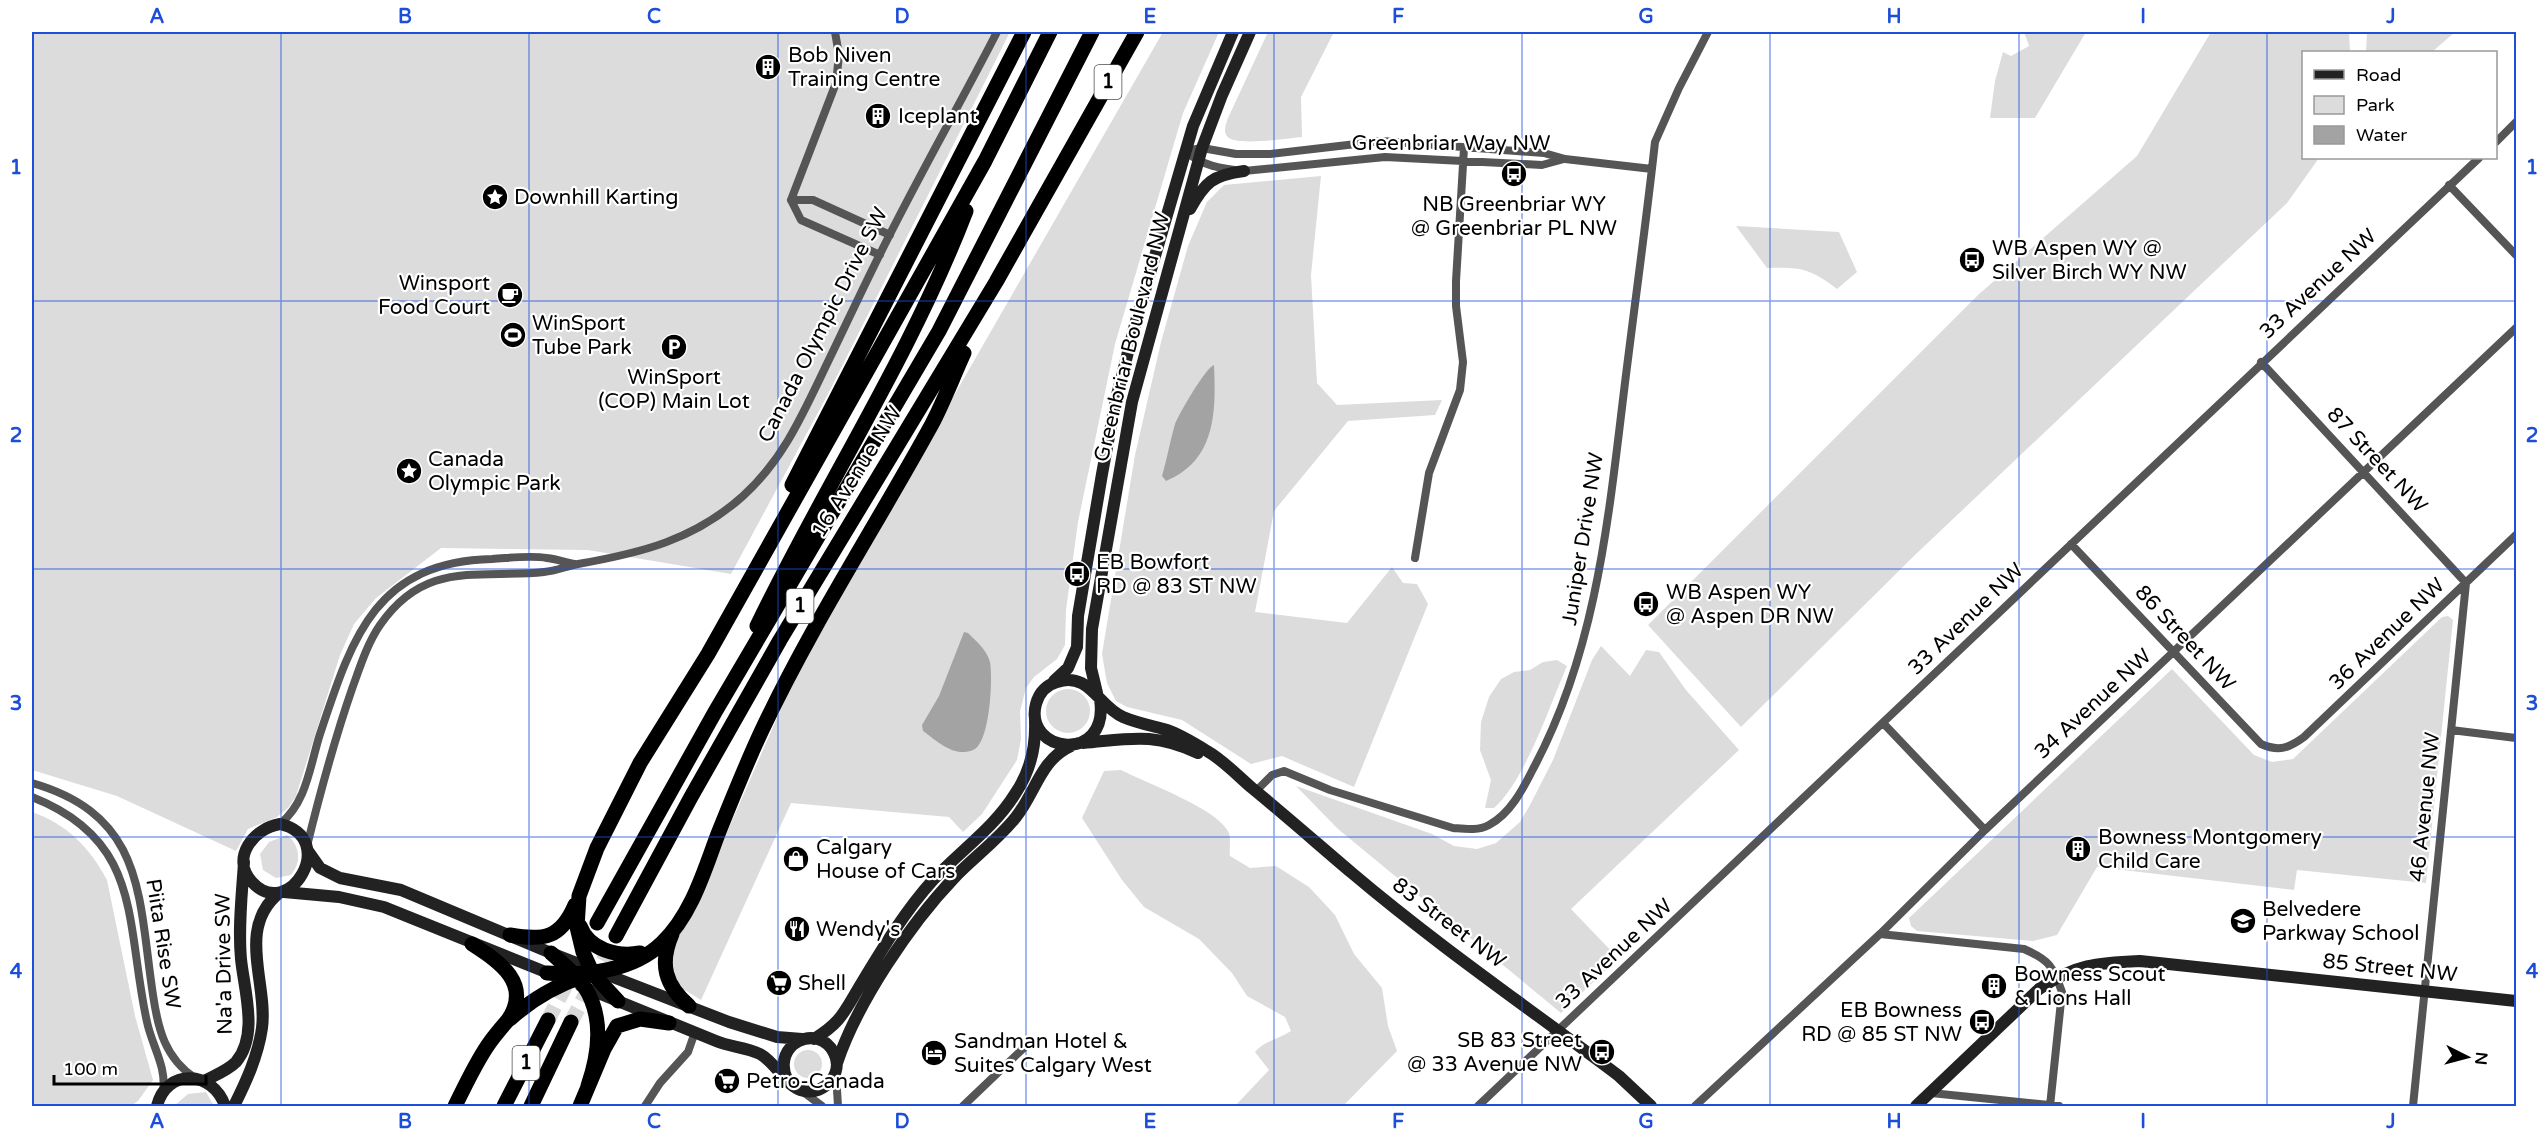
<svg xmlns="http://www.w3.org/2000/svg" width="2548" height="1138" viewBox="0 0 2548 1138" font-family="'Varela Round',sans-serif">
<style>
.green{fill:#dcdcdc}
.water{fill:#a3a3a3}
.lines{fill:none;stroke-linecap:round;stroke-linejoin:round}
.highway-tunnel{stroke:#d9d9d9;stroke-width:15;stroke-dasharray:15 8;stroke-linecap:butt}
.street{stroke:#555;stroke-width:8}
.secondary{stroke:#222;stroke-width:12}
.highway{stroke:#000;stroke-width:15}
.grid{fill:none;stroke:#1d4ed8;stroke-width:1.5;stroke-opacity:0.55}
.labels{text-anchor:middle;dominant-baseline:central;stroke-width:4.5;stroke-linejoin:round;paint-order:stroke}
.shield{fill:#fff;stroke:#4c4c4c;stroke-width:1.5}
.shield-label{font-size:20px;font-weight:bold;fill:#000}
.poi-label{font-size:21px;fill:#000;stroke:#fff;text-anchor:start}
.street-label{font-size:21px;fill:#000;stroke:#fff}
.neatline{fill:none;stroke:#1d4ed8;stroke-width:2}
.grid-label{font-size:20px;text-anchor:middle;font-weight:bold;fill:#1d4ed8}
</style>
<rect width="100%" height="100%" fill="#fff"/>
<path class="green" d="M 32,32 L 1010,32 L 828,394 L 731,574 L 588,550 L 441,548 L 376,598 L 354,624 L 340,655 L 296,796 L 288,808 L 277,817 L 248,829 L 236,851 L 117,796 L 32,770 Z
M 1163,32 L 1219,32 L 1183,113 L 1115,344 L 1078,522 L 1066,610 L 1065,645 L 1057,659 L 1034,677 L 1026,688 L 1020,711 L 1021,739 L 1017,760 L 982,814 L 963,832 L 949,817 L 791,803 L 701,1000 L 683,989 L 673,977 L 671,946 L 704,885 L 791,686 L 848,580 Z
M 1268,32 L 1334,32 L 1301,97 L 1302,137 C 1289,138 1233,147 1227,136 C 1223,131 1226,124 1228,118 Z
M 2024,32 L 2086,32 L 2035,118 L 1990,118 L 1995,81 L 2003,52 L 2011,56 L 2029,46 Z
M 2211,32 L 2349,32 L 2350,52 L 2304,52 L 2304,158 L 2319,158 L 2287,203 L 1916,554 L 1741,727 L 1648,625 L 1978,295 L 2137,156 Z
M 2367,32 L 2455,32 L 2432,52 L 2366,52 Z
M 1321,176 L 1311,275 L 1317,383 L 1337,405 L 1442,400 L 1435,415 L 1348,421 L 1274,511 L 1255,612 L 1347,623 L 1392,567 L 1403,583 L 1417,584 L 1428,604 L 1354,787 L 1282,756 L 1251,764 L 1182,720 L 1127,707 L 1116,701 L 1107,683 L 1102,654 L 1135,455 L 1161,342 L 1188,246 L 1207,202 L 1224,185 Z
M 1736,226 L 1839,232 L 1857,272 L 1837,289 C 1810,268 1800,267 1767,268 Z
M 2448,616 L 2453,620 L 2426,883 L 2297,870 L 2294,890 L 2097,867 L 2057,935 L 2033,941 L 1917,931 L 1911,926 L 1909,918 L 2172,669 L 2254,755 L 2272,762 L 2293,759 L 2442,617 Z
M 1601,646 L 1630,676 L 1646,650 L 1659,652 L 1686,690 L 1739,750 L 1571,909 L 1618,958 L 1561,1013 L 1338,829 L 1296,786 L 1432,834 L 1454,846 L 1477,849 L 1496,843 L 1520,822 L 1530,805 L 1553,760 L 1592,660 Z
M 1557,660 L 1567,666 C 1549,707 1526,779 1494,808 L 1485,808 L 1491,780 L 1480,750 L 1481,722 L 1489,697 L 1501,679 L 1514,672 L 1530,670 L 1543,662 Z
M1046 711a22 22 0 1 1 44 0a22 22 0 1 1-44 0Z
M 1121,770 C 1146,783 1219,809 1229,833 C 1231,839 1229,850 1230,856 L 1250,868 L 1276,866 L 1309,887 L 1335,915 L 1354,954 L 1382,988 L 1388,1026 L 1397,1051 L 1343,1106 L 1235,1106 L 1269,1070 L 1255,1052 C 1264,1041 1279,1039 1291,1031 L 1285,1017 L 1247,996 L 1232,973 L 1199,939 L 1144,907 L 1122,880 L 1082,818 L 1104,771 Z
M 32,812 C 67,824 90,848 107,880 L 135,1016 L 153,1080 L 138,1101 L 131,1106 L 32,1106 Z
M 287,835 C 300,845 302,862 291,875 L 276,878 L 263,870 L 260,854 L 269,842 Z
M794 1064a14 14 0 1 1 28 0a14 14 0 1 1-28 0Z
M 206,1092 L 214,1106 L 174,1106 L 188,1094 Z"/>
<path class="water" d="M 1214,365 C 1216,412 1216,460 1166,481 L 1162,476 C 1167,459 1170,441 1175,424 C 1179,414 1206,367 1214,365 Z
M 964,632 L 968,633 C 976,641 987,650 990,662 C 993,678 990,744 973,750 C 954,758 937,741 923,731 L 922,725 L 939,696 Z"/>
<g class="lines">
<path class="highway-tunnel" d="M 548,1020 L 570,977
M 571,1022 L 614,940"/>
<path class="street" d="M 2496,142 L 2516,122
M 1185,151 L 1202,148 L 1236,154 L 1270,154 L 1382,141 L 1544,153 L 1565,159 L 1652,169
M 1185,151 C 1202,166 1222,169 1244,171 L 1385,157 L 1542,165 L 1564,159
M 2449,185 L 2516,255
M 791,200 L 836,83 L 839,55 L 835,32
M 791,200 L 801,220 L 880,255
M 791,200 L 813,200 L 890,235
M 2261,362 L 2466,583 L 2413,1106
M 2071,544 L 2261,744 C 2279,752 2289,748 2304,737 L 2516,535
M 1415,558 L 1429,473 L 1460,390 L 1463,362 L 1456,306 L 1456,281 L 1464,148
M 1884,724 L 1985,830
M 2451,730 L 2516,738
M 32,783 C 146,816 138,897 153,995 C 158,1029 165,1058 195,1078
M 1256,791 L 1272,775 L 1284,771 L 1330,790 L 1453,828 C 1465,829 1478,831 1489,825 C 1510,814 1523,789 1533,769 C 1601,643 1610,498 1628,359 C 1637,287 1647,215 1655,142 L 1679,88 L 1708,32
M 32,797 C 144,841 125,923 147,1022 C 152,1046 167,1067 163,1092
M 280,824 C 307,802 310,765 320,734 C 352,638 375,562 492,559 C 510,558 530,555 547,558 C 556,559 565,562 574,564
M 307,846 C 320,793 334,741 352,689 C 360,667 367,644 380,625 C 426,559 479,579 544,572 C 556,571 567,566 578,564 C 641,553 694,540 743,496 C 782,461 802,416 824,370 C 843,331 861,292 880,254 C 917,179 959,106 997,32
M 1880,934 L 2024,949 C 2049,960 2053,966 2062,992 L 2050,1106
M 836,1074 L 838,1106
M 802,1091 L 822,1106
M 1931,1093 L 2059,1106
M 645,1106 L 660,1083 L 688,1052 L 695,1032
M 963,1106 L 1031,1041
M 1478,1106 L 2479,158
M 1695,1106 L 1880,934 L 1985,830 L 2516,328"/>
<path class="secondary" d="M 1190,209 C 1205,182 1213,175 1244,171
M 1054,681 L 1068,668 L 1077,647 L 1078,616 L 1102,474 L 1116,399 L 1136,321 L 1193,126 L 1233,32
M 1097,693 L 1091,668 L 1092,629 L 1132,402 L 1202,148 L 1222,95 L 1250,32
M 1100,699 C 1110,765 1023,753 1036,704 C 1039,693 1046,685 1057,682 C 1089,671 1098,706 1123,717 C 1137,723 1153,726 1167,730 C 1181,735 1194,743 1207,751 C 1223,760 1238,776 1252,788 C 1286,816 1319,845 1352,873 C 1437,945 1530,1009 1619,1076 L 1651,1106
M 1083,743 C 1130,739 1153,732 1198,753
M 280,824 C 340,838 289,923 252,882 C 230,858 254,828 280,824 Z
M 308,851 L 320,868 L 340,878 L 401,890 L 551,953 L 729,1022 L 777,1037 L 802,1039
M 284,892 L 339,897 L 384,907 L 553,975
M 581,986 C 626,1004 671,1023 716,1041 C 730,1047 746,1047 760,1054 C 777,1063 785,1087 804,1091 C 825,1095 844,1073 834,1053 C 818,1022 771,1044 787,1079
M 814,1039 C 840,1023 843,1014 858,989 C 881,951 904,912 933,880 C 960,851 994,828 1015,794 C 1030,772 1036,747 1035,721
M 837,1063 C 857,1003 910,924 954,878 C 974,857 998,840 1016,817 C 1036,792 1040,760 1071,746
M 204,1081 C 215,1075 227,1071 236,1062 C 259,1035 244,990 241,959 C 238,927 242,894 244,862
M 157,1106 C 166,1068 213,1070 225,1106
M 234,1106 C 246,1082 258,1056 262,1028 C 268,983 236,928 279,893
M 1916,1106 L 2039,989 C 2075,964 2098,963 2140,961 L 2516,1001"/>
<path class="highway" d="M 792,485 L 1024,32
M 757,626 C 824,487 910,357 966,211
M 597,923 L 715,712 L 939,331 L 1092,32
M 580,926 C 589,950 617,957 640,953
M 672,934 C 659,964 665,985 689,1006
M 510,935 C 544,941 561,938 575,905
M 616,936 L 691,797 L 780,640 L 996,282 L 1137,32
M 551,953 C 562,963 575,973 584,986 C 604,1016 599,1054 588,1086
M 547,973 C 586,976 633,971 662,943 C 692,914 704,871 718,834 C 732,799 746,764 762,730 C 812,624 876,526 932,424 C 944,401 953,377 964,353
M 618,1001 L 593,974 L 583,952 L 577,927 L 579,896 L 597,848 L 640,763 L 708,654 L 985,161 L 1050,32
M 510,1019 C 531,1000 555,986 581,977
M 455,1106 C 465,1086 475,1064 488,1045 C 494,1036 501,1028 508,1020 C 533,983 498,961 472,944
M 504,1106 L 548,1020
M 531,1106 L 571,1022
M 580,1106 L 604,1049 L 617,1026 L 640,1019 L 669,1023"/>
</g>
<path class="grid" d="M 281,32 L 281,1106M 529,32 L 529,1106M 778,32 L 778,1106M 1026,32 L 1026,1106M 1274,32 L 1274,1106M 1522,32 L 1522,1106M 1770,32 L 1770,1106M 2019,32 L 2019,1106M 2267,32 L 2267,1106M 32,301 L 2516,301M 32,569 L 2516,569M 32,837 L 2516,837"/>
<defs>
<g id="building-disc" transform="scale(1.35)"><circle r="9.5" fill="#000" stroke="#fff"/><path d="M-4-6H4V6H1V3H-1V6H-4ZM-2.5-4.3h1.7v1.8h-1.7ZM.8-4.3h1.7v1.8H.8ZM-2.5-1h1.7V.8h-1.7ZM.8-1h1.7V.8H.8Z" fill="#fff"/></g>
<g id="bus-disc" transform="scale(1.35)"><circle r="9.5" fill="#000" stroke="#fff"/><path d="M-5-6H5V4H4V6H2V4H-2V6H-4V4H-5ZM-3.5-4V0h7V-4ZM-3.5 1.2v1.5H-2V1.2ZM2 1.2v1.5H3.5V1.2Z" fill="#fff"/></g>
<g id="sight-disc" transform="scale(1.35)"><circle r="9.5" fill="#000" stroke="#fff"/><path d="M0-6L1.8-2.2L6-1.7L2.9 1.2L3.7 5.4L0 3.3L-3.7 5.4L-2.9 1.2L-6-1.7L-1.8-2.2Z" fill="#fff"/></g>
<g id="cafe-disc" transform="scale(1.35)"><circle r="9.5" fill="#000" stroke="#fff"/><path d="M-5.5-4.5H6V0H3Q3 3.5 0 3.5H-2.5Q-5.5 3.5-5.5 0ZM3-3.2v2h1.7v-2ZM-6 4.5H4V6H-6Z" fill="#fff"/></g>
<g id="stadium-disc" transform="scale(1.35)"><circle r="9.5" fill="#000" stroke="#fff"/><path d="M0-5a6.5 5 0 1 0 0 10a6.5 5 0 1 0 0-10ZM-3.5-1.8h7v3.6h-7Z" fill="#fff"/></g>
<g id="parking-disc" transform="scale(1.35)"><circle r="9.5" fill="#000" stroke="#fff"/><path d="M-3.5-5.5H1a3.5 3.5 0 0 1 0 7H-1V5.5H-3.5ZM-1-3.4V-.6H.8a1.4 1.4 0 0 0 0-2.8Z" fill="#fff"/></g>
<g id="shop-disc" transform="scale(1.35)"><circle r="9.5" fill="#000" stroke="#fff"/><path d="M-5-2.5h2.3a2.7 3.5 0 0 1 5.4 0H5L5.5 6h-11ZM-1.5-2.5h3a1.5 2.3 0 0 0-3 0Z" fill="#fff"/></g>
<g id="school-disc" transform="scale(1.35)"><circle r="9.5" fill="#000" stroke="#fff"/><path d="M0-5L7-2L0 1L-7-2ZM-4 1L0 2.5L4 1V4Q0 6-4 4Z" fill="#fff"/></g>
<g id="restaurant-disc" transform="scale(1.35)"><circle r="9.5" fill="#000" stroke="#fff"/><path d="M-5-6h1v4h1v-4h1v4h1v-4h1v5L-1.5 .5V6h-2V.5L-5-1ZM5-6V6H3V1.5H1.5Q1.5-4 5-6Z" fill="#fff"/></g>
<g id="supermarket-disc" transform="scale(1.35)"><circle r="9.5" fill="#000" stroke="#fff"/><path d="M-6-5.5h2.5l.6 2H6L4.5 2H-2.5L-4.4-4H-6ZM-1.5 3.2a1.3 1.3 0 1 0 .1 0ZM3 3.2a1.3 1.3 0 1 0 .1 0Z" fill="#fff"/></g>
<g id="hotel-disc" transform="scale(1.35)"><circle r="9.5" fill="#000" stroke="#fff"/><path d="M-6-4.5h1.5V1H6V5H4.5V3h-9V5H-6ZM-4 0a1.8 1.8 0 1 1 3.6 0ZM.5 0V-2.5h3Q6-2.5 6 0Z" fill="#fff"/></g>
</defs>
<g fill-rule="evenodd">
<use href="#building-disc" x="768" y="67"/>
<use href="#building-disc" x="878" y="116"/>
<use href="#bus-disc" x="1514" y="174"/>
<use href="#sight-disc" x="495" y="197"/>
<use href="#bus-disc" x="1972" y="260"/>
<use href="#cafe-disc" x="510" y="295"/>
<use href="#stadium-disc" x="513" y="335"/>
<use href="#parking-disc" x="674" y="347"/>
<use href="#sight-disc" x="409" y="471"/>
<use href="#bus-disc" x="1077" y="574"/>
<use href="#bus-disc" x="1646" y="604"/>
<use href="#building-disc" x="2078" y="849"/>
<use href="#shop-disc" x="796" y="859"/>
<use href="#school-disc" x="2243" y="921"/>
<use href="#restaurant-disc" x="797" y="929"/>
<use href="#supermarket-disc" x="779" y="983"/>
<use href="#building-disc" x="1994" y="986"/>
<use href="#bus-disc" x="1982" y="1022"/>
<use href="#bus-disc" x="1602" y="1052"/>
<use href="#hotel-disc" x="934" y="1053"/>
<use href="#supermarket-disc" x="727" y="1081"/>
</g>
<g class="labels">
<g class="shield">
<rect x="1094.5" y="65" width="27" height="34" rx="4.5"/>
<rect x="786.5" y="589" width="27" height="34" rx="4.5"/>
<rect x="512.5" y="1046" width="27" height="34" rx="4.5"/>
</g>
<g class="shield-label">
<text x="1108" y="82">1</text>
<text x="800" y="606">1</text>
<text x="526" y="1063">1</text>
</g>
<g class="poi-label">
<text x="788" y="55">Bob Niven<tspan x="788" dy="24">Training Centre</tspan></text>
<text x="898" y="116">Iceplant</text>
<text x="514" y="197">Downhill Karting</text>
<text x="1514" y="204" text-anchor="middle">NB Greenbriar WY<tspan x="1514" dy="24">@ Greenbriar PL NW</tspan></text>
<text x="1992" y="248">WB Aspen WY @<tspan x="1992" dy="24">Silver Birch WY NW</tspan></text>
<text x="490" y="283" text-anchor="end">Winsport<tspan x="490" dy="24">Food Court</tspan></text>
<text x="532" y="323">WinSport<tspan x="532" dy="24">Tube Park</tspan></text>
<text x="674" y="377" text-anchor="middle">WinSport<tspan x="674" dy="24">(COP) Main Lot</tspan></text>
<text x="428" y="459">Canada<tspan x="428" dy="24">Olympic Park</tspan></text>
<text x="1096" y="562">EB Bowfort<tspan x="1096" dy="24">RD @ 83 ST NW</tspan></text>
<text x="1666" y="592">WB Aspen WY<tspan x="1666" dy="24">@ Aspen DR NW</tspan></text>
<text x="2098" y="837">Bowness Montgomery<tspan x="2098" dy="24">Child Care</tspan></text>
<text x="816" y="847">Calgary<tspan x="816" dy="24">House of Cars</tspan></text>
<text x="2262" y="909">Belvedere<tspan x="2262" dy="24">Parkway School</tspan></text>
<text x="816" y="929">Wendy's</text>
<text x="2014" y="974">Bowness Scout<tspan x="2014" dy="24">&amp; Lions Hall</tspan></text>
<text x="798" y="983">Shell</text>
<text x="1962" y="1010" text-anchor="end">EB Bowness<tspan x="1962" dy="24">RD @ 85 ST NW</tspan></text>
<text x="1582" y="1040" text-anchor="end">SB 83 Street<tspan x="1582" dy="24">@ 33 Avenue NW</tspan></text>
<text x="954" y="1041">Sandman Hotel &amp;<tspan x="954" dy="24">Suites Calgary West</tspan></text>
<text x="746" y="1081">Petro-Canada</text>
</g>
<g class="street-label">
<text x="1451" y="143">Greenbriar Way NW</text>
<text transform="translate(2318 284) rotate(-43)">33 Avenue NW</text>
<text transform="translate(823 325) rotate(-63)">Canada Olympic Drive SW</text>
<text transform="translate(1132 337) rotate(-76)">Greenbriar Boulevard NW</text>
<text transform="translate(2377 460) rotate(47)">87 Street NW</text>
<text transform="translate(857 472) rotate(-58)">16 Avenue NW</text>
<text transform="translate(1583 539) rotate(-81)">Juniper Drive NW</text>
<text transform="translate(1966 619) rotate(-44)">33 Avenue NW</text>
<text transform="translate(2387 634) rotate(-44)">36 Avenue NW</text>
<text transform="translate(2185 638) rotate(47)">86 Street NW</text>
<text transform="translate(2093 704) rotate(-43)">34 Avenue NW</text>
<text transform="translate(2425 807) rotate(-84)">46 Avenue NW</text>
<text transform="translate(1449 923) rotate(37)">83 Street NW</text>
<text transform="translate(163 944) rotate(81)">Piita Rise SW</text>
<text transform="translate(1614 954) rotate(-43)">33 Avenue NW</text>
<text transform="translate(224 964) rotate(-91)">Na'a Drive SW</text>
<text transform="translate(2390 968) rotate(6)">85 Street NW</text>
</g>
</g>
<rect width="2548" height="1138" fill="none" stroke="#ffffff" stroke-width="66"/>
<rect x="2302" y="51" width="195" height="108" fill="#ffffff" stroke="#999999" stroke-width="1.5"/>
<rect x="2314" y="70" width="30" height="9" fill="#222222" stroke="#999999" stroke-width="1.5"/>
<text x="2356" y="81" font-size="18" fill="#000000">Road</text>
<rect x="2314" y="96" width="30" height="18" fill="#dcdcdc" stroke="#999999" stroke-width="1.5"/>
<text x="2356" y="111" font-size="18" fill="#000000">Park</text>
<rect x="2314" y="126" width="30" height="18" fill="#a3a3a3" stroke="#999999" stroke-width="1.5"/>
<text x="2356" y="141" font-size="18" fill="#000000">Water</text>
<g transform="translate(2467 1057) rotate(96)" stroke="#ffffff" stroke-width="4.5" paint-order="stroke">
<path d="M0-4.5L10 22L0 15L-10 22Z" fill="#000000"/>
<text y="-9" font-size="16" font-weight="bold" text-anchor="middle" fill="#000000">N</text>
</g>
<path d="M54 1075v9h152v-9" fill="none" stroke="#000000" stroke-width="3"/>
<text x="63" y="1075" font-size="18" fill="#000000" stroke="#ffffff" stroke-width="4.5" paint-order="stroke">100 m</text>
<rect x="33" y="33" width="2482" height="1072" class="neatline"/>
<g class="grid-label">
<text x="157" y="23">A</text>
<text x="405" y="23">B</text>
<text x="654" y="23">C</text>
<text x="902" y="23">D</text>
<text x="1150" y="23">E</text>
<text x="1398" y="23">F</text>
<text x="1646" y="23">G</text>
<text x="1894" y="23">H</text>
<text x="2143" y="23">I</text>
<text x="2391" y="23">J</text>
<text x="16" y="174">1</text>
<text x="2532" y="174">1</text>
<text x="16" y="442">2</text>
<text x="2532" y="442">2</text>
<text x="16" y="710">3</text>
<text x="2532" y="710">3</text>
<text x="16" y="978">4</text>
<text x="2532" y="978">4</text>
<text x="157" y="1128">A</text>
<text x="405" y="1128">B</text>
<text x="654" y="1128">C</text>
<text x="902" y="1128">D</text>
<text x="1150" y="1128">E</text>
<text x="1398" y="1128">F</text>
<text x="1646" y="1128">G</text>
<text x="1894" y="1128">H</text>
<text x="2143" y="1128">I</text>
<text x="2391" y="1128">J</text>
</g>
</svg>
